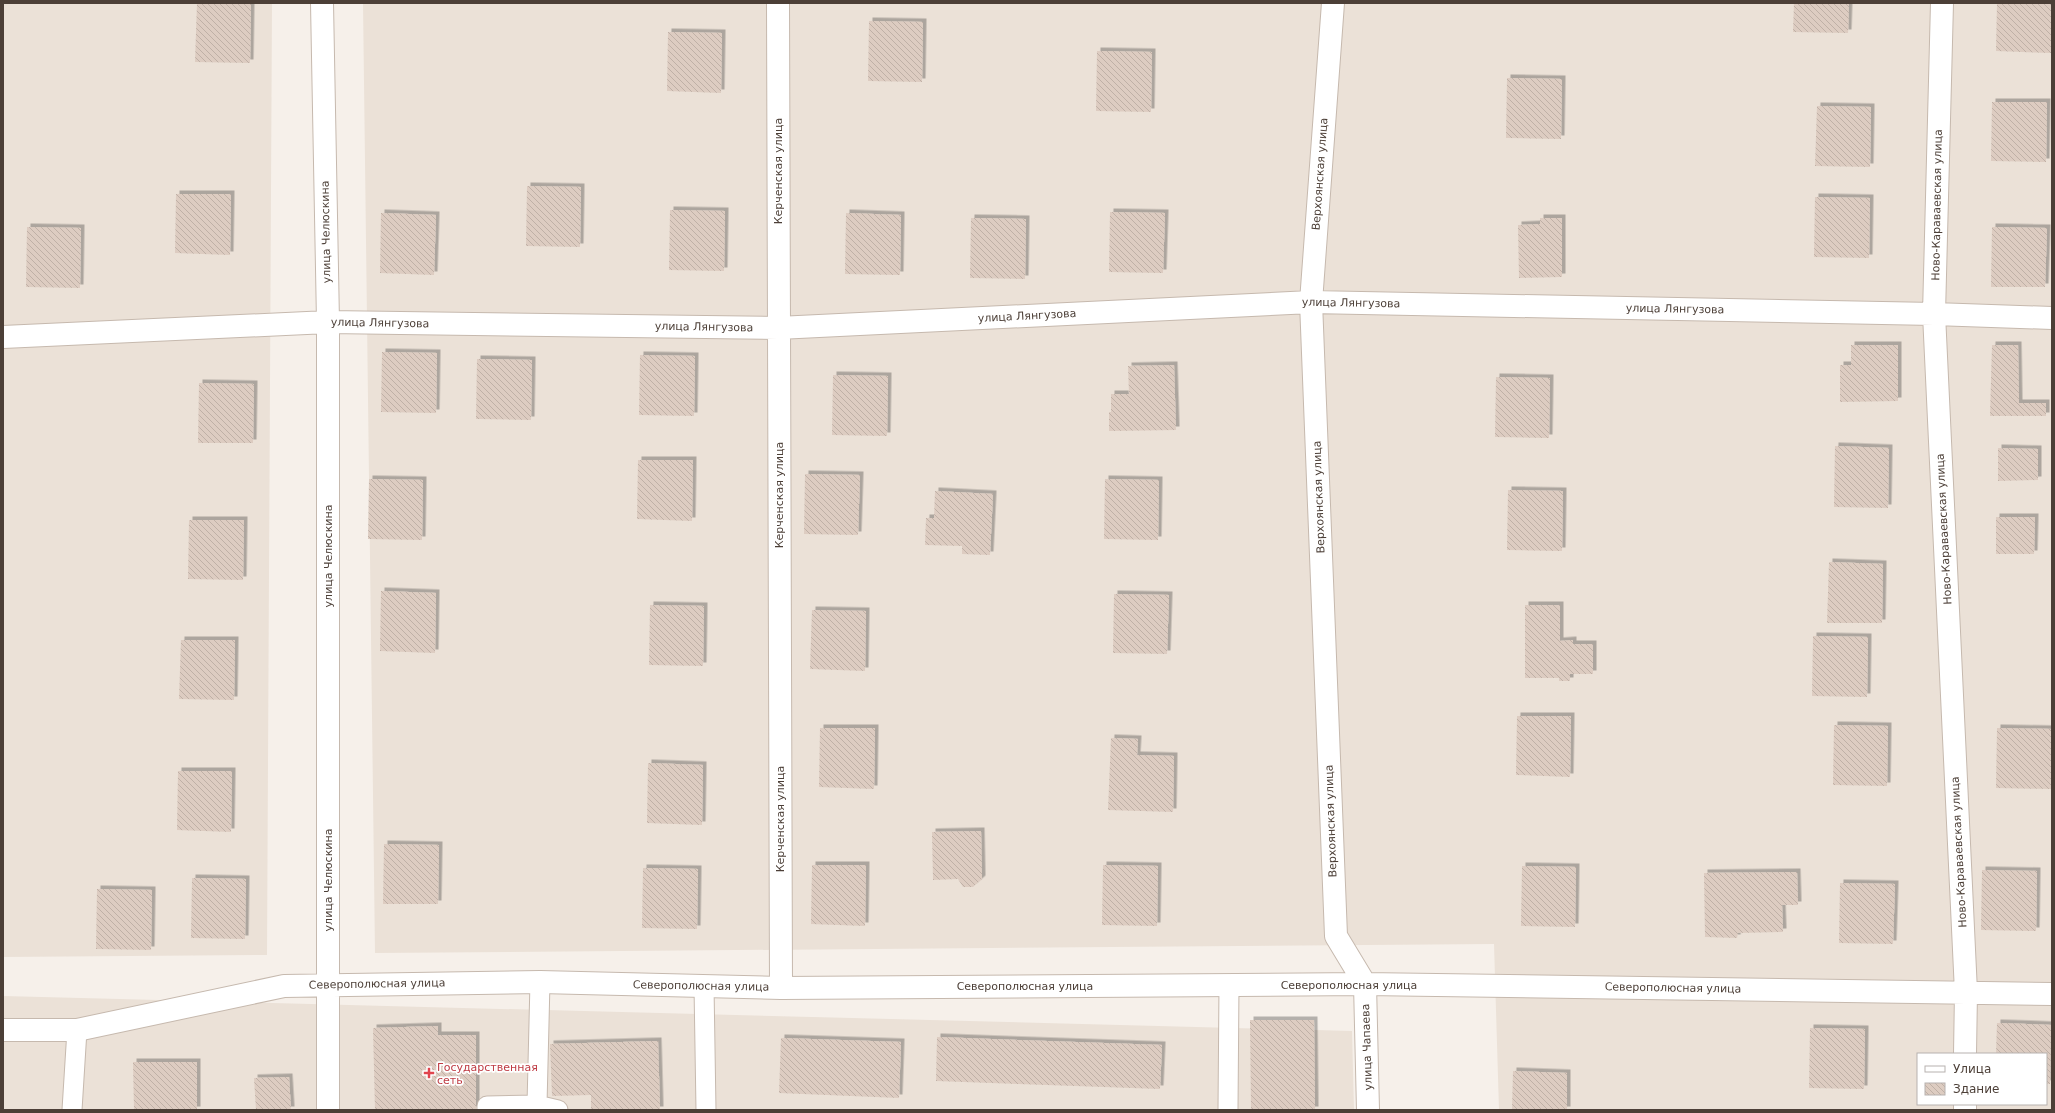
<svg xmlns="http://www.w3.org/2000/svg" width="2055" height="1113" viewBox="0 0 2055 1113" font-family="'DejaVu Sans',sans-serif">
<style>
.residential{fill:#ebe1d7;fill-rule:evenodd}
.building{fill:url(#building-back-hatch);filter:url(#shadow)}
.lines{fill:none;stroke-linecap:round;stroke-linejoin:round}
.service-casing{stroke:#c6b9ae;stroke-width:21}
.minor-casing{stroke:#c6b9ae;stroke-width:24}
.service{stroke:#fff;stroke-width:19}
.minor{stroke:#fff;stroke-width:22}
.health-dot{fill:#e0444e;stroke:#fff;stroke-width:1.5}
.labels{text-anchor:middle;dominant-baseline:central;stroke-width:3.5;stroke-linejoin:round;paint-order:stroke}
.street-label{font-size:11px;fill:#4c3f37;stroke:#fff}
.health-label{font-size:11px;fill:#be3a42;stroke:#fff;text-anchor:start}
</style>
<defs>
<pattern id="building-back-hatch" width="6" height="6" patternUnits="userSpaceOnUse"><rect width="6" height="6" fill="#ddccc1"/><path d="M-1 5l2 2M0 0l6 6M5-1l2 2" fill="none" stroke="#bfb0a6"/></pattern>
<filter id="shadow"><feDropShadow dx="3.5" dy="-3.5" stdDeviation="0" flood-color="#0004"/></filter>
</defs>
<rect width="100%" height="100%" fill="#f6f0ea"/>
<path class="residential" d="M 3,3 L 272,3 L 267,955 L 3,957 Z
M 363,3 L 2052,3 L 2052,1110 L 1499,1110 L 1494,944 L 375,953 ZM 1918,1054 L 2046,1054 L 2046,1104 L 1918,1104 Z
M 3,996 L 1352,1031 L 1354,1110 L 3,1110 Z"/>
<path class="building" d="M 197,3 L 251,3 L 250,63 L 195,62 Z
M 1794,3 L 1849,3 L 1848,33 L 1793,32 Z
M 1997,3 L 2052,3 L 2051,53 L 1996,51 Z
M 869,21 L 923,22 L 922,82 L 868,81 Z
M 668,32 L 722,33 L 721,93 L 667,91 Z
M 1097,51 L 1152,52 L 1151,112 L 1096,111 Z
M 1507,78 L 1562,79 L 1561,139 L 1506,138 Z
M 1992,102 L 2047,102 L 2046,162 L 1991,161 Z
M 1817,106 L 1871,107 L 1870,167 L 1815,166 Z
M 527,186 L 581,187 L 580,247 L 526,246 Z
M 176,194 L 231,194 L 230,255 L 175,253 Z
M 1815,197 L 1870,198 L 1869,258 L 1814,257 Z
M 670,210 L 725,211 L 724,271 L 669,270 Z
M 1110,212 L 1165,213 L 1163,273 L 1109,272 Z
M 381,213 L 436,215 L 434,275 L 380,273 Z
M 846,213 L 901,215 L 900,275 L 845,274 Z
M 971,218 L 1026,219 L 1025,279 L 970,278 Z
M 1540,218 L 1562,218 L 1562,277 L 1519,278 L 1518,225 L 1540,224 Z
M 27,227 L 81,228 L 80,288 L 26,287 Z
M 1992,227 L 2047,228 L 2045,287 L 1991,287 Z
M 1851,345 L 1898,345 L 1898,401 L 1840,402 L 1840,365 L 1851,365 Z
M 1992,345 L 2018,345 L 2019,403 L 2046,403 L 2046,416 L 1990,416 Z
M 382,352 L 437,353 L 436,413 L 381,412 Z
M 640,355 L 695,356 L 694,416 L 639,415 Z
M 477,359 L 532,360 L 531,420 L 476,419 Z
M 1174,365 L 1176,430 L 1109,431 L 1109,412 L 1111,412 L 1111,394 L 1129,394 L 1128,366 Z
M 833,375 L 888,376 L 887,436 L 832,435 Z
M 1496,377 L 1550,378 L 1549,438 L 1495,437 Z
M 199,383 L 254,384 L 253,443 L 198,443 Z
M 1835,446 L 1889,448 L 1888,508 L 1834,507 Z
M 1998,448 L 2038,449 L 2038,480 L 1998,481 Z
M 638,460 L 693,460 L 692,521 L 637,519 Z
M 805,474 L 860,475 L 858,535 L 804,534 Z
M 369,479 L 423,480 L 422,540 L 368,539 Z
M 1105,479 L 1159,480 L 1158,540 L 1104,539 Z
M 1508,490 L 1563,491 L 1562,551 L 1507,550 Z
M 935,491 L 993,494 L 990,555 L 962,554 L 962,546 L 925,545 L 926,518 L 934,518 Z
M 1996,517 L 2035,517 L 2034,554 L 1996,554 Z
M 189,520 L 244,520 L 243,580 L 188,579 Z
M 1829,562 L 1883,564 L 1882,623 L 1827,623 Z
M 381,591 L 436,593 L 435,653 L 380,651 Z
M 1114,594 L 1169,595 L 1167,654 L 1113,653 Z
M 650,605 L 704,606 L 703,666 L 649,665 Z
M 1525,605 L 1560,605 L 1560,641 L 1573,640 L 1573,644 L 1593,644 L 1593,674 L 1570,674 L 1570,681 L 1559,681 L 1559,678 L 1525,678 Z
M 812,610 L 866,611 L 865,671 L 810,669 Z
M 1813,636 L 1868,637 L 1867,697 L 1812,696 Z
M 181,640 L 235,640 L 234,700 L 179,699 Z
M 1517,716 L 1571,716 L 1570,777 L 1516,775 Z
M 1834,725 L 1888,726 L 1887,786 L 1833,785 Z
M 820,728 L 875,728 L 874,789 L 819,787 Z
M 1997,728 L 2052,729 L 2051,789 L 1996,788 Z
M 1111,738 L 1138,739 L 1137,755 L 1174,756 L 1173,812 L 1108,810 Z
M 648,763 L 703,765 L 702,825 L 647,823 Z
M 178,771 L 232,771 L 231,832 L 177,830 Z
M 981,831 L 982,879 L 973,887 L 963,887 L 958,879 L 933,880 L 932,832 Z
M 384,844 L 439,845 L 438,904 L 383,904 Z
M 812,865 L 866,865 L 865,926 L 811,924 Z
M 1103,865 L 1158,866 L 1157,926 L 1102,925 Z
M 1522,866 L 1576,867 L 1575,927 L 1521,926 Z
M 643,868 L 698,869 L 697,929 L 642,928 Z
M 1982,870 L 2037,871 L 2036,931 L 1981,930 Z
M 1797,872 L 1798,905 L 1782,905 L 1783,932 L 1738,933 L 1737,938 L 1705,937 L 1704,873 Z
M 192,878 L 246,879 L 245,939 L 191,938 Z
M 1840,883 L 1895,884 L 1893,944 L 1839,943 Z
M 97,889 L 152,890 L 151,950 L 96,949 Z
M 1250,1020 L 1314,1020 L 1315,1110 L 1251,1110 Z
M 1997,1023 L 2051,1025 L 2050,1084 L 2046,1084 L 2046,1054 L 1996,1054 Z
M 438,1026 L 438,1035 L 476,1035 L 476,1110 L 375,1110 L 373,1028 Z
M 1810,1028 L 1865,1029 L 1864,1089 L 1809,1088 Z
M 937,1037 L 1162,1045 L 1160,1089 L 936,1081 Z
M 781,1038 L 901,1042 L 899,1098 L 779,1093 Z
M 658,1041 L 660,1110 L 591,1110 L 591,1095 L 552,1096 L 550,1044 Z
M 133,1062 L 197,1062 L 197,1110 L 134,1110 Z
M 1513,1071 L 1567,1073 L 1567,1110 L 1512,1110 Z
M 289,1077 L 291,1110 L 256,1110 L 254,1078 Z"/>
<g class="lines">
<g class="service-casing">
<path id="service" d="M 704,986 L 706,1110
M 537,1105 L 558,1110
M 72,1110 L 77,1030
M 487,1110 L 487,1106 L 537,1105 L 540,982
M 1228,1110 L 1229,985"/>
</g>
<g class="minor-casing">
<path id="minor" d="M 322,3 L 328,322 L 328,1110
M 778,3 L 781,988
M 1333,3 L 1311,302 L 1336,936 L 1365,984 L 1368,1110
M 1942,3 L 1934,314 L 1966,992 L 1965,1054
M 3,337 L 328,322 L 778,328 L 1311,302 L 1934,314 L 2052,318
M 3,1030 L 77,1030 L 284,986 L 540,982 L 781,988 L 1365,984 L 2052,994
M 1965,1110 L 1965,1104"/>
</g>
<use href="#service" class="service"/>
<use href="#minor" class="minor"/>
</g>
<path class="health-dot" d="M427 1067h4v4h4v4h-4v4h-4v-4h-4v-4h4z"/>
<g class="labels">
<g class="street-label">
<text transform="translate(778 171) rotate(-90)">Керченская улица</text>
<text transform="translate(1320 174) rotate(-86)">Верхоянская улица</text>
<text transform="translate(1937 205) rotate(-89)">Ново-Караваевская улица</text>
<text transform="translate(326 232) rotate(-91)">улица Челюскина</text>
<text transform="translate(1351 303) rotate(1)">улица Лянгузова</text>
<text transform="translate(1675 309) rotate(1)">улица Лянгузова</text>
<text transform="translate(1027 316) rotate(-3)">улица Лянгузова</text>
<text transform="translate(380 323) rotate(1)">улица Лянгузова</text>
<text transform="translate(704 327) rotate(1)">улица Лянгузова</text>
<text transform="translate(779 495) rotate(-90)">Керченская улица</text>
<text transform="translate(1319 497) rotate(-92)">Верхоянская улица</text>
<text transform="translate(1944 529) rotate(-93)">Ново-Караваевская улица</text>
<text transform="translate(328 556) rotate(-90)">улица Челюскина</text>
<text transform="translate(780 819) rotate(-90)">Керченская улица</text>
<text transform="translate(1331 821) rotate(-92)">Верхоянская улица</text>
<text transform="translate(1959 852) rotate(-93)">Ново-Караваевская улица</text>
<text transform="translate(328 880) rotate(-90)">улица Челюскина</text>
<text transform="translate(377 984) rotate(-1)">Северополюсная улица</text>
<text x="1349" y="985">Северополюсная улица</text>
<text transform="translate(701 986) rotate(1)">Северополюсная улица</text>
<text x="1025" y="986">Северополюсная улица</text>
<text transform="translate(1673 988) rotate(1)">Северополюсная улица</text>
<text transform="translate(1367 1047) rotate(-92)">улица Чапаева</text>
</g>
<g class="health-label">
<text x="437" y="1067">Государственная<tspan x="437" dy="13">сеть</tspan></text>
</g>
</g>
<rect width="2055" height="1113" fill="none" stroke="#4c3f37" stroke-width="8"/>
<rect x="1917" y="1053" width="130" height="52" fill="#ffffff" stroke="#b7b2af"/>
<rect x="1925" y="1066" width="20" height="6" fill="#ffffff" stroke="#b7b2af"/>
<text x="1953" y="1073" font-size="12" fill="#4c3f37">Улица</text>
<rect x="1925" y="1083" width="20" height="12" fill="url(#building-back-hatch)" stroke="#b7b2af"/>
<text x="1953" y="1093" font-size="12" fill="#4c3f37">Здание</text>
</svg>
